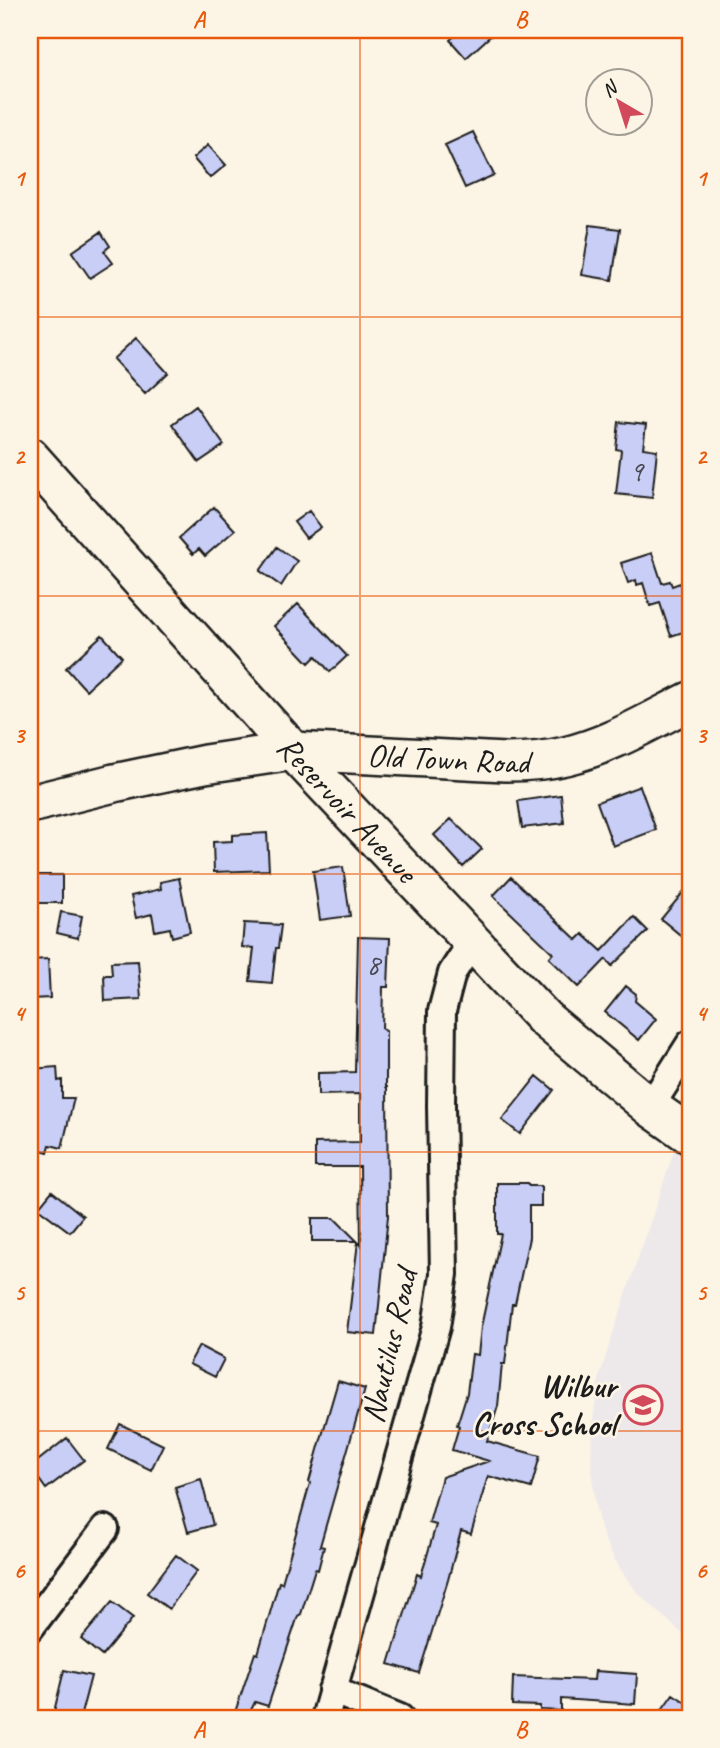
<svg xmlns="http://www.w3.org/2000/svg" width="720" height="1748" viewBox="0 0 720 1748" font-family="Caveat,sans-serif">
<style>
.built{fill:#ede9ea}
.building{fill:#c9cef6;stroke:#1c1c1c;stroke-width:2}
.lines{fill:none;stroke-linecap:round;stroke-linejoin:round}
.minor-casing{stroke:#1c1c1c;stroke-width:32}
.secondary-casing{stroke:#1c1c1c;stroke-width:42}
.minor{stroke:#fcf5e5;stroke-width:26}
.secondary{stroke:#fcf5e5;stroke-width:37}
.grid{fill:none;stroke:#e8590c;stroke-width:2;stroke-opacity:0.55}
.labels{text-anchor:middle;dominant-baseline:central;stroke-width:5;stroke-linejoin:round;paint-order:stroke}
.number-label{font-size:30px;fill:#474852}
.street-label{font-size:33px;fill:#1c1c1c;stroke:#fcf5e5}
.poi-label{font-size:33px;font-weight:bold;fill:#1c1c1c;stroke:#fcf5e5;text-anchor:end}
.neatline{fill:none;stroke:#e8590c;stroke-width:2.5}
.grid-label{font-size:23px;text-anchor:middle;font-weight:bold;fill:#e8590c}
</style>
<rect width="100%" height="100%" fill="#fcf5e5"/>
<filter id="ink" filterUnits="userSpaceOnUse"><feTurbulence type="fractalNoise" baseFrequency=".0143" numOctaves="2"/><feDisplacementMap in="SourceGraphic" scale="14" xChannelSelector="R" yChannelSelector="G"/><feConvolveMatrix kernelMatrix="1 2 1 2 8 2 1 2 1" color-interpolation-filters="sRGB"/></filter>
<g filter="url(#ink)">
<path class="built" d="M 675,1148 L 690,1159 L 690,1641 L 638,1593 L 626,1578 L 613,1557 L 603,1536 L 596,1510 L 591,1469 L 592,1427 L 598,1383 L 609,1345 Z"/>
<path class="building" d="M 461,30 L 497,30 L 466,58 L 450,40 Z
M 473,132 L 494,175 L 465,188 L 445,145 Z
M 208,145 L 226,165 L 210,178 L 193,158 Z
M 590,225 L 620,229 L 612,280 L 582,275 Z
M 101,232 L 110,246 L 104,251 L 113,263 L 90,278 L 72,252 Z
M 136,338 L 168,373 L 145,394 L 113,359 Z
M 196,406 L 224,445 L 199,462 L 172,424 Z
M 619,422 L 646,425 L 643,448 L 657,450 L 652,498 L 616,494 L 621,450 L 616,449 Z
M 214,507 L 235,530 L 205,556 L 199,549 L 193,554 L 179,538 Z
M 309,511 L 321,527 L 306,538 L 294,522 Z
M 277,547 L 297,561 L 281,586 L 260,571 Z
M 652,553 L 662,583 L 670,581 L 672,586 L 680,583 L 683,594 L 690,591 L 690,628 L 685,630 L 686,631 L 671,636 L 660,603 L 650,606 L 643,583 L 637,585 L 636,580 L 628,583 L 621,563 Z
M 298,604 L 347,656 L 330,672 L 316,656 L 309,663 L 274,626 Z
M 102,635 L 122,657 L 86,690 L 66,668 Z
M 640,786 L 656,830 L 613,846 L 597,802 Z
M 561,795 L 564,823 L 522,828 L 518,801 Z
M 451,819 L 482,849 L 463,867 L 434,835 Z
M 267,833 L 269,870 L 214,872 L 213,842 L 232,841 L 232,835 Z
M 343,867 L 350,916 L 320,920 L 313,871 Z
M 30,875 L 62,875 L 62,903 L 30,903 Z
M 511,877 L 577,940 L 583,934 L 602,951 L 634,917 L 648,931 L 612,966 L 606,959 L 579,987 L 549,958 L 553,953 L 493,896 Z
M 179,878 L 190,932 L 172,937 L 170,928 L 155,931 L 152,914 L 136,918 L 131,896 L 161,889 L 160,882 Z
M 690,884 L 690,943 L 661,919 Z
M 61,912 L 82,916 L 78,938 L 57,933 Z
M 244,923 L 281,925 L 278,948 L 276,948 L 272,983 L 250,981 L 254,948 L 242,947 Z
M 358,937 L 390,938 L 388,987 L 383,987 L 382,1029 L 386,1031 L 386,1087 L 387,1087 L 388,1216 L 376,1335 L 347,1332 L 358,1242 L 361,1245 L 360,1167 L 315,1167 L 315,1143 L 360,1142 L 360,1094 L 318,1095 L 318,1073 L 355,1072 Z
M 48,959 L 50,998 L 30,999 L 30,960 Z
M 138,961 L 141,999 L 105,1001 L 104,975 L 112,975 L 111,962 Z
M 626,986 L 636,994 L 635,1001 L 656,1019 L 639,1040 L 605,1012 Z
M 57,1067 L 58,1081 L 62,1080 L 62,1098 L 74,1098 L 62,1148 L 50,1145 L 48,1152 L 30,1147 L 30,1069 Z
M 537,1076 L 554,1090 L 520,1134 L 502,1120 Z
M 497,1183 L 527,1183 L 529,1186 L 541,1186 L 541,1206 L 529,1206 L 529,1238 L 515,1304 L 512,1304 L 505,1364 L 502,1364 L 498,1406 L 487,1441 L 540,1456 L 531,1488 L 488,1476 L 471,1534 L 461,1531 L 448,1580 L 419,1673 L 389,1664 L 417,1574 L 421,1576 L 436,1525 L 429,1523 L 442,1477 L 489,1461 L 452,1450 L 459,1426 L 457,1425 L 467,1393 L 472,1354 L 478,1355 L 481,1327 L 501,1234 L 497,1234 Z
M 52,1191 L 83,1216 L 70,1232 L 38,1208 Z
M 312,1218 L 334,1218 L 357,1241 L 312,1241 Z
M 199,1346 L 224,1359 L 215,1377 L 189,1364 Z
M 338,1381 L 365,1389 L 320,1546 L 324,1547 L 318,1570 L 315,1569 L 301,1614 L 298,1616 L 268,1706 L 255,1702 L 247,1718 L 233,1718 L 255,1653 L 258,1654 L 279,1582 L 282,1583 L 310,1483 L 309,1482 L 321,1439 Z
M 120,1424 L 163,1445 L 151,1470 L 108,1449 Z
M 67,1438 L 84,1460 L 46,1489 L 30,1467 Z
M 201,1479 L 213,1525 L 188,1532 L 175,1487 Z
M 176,1555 L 197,1571 L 169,1609 L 147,1593 Z
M 112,1602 L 133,1618 L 102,1656 L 81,1639 Z
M 64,1670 L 91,1676 L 80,1718 L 63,1718 L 53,1716 Z
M 595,1671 L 637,1674 L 635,1704 L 561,1699 L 561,1711 L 540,1710 L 540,1706 L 512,1705 L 513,1677 L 594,1680 Z
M 673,1694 L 690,1705 L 690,1718 L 656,1718 Z"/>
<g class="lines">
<g class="minor-casing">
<path id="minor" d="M 650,1107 L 690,1044
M 30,1628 L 105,1529
M 332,1690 L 400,1718
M 325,1718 L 436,1327 L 444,1274 L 441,1106 L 442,1011 L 452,973 L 472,942"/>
</g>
<g class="secondary-casing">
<g id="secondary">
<path id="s1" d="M 30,457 L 293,751 L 545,1019 L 650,1107 L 690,1135"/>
<path id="s2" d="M 30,804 L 114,783 L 205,764 L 293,751 L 505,762 C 526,762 545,761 565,756 C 609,746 650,721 690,701"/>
</g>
</g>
<use href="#minor" class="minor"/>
<use href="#secondary" class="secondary"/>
</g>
</g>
<path class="grid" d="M 360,30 L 360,1718M 30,317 L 690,317M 30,596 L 690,596M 30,874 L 690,874M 30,1152 L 690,1152M 30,1431 L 690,1431"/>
<defs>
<g id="school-ring" transform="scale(2.0125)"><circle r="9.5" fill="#fcf5e5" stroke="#d1495b" stroke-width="1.5"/><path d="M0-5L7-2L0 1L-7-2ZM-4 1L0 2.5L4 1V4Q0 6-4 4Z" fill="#d1495b"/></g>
</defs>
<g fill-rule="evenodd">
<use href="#school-ring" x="643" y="1405"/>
</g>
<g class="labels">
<g class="number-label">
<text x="636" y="471">9</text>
<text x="373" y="964">8</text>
</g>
<g class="street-label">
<text stroke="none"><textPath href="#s2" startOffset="424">Old Town Road</textPath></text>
<text stroke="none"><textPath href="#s1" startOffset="474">Reservoir Avenue</textPath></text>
<text transform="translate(389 1346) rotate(-77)">Nautilus Road</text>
</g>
<g class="poi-label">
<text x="616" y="1386">Wilbur<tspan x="616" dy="38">Cross School</tspan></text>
</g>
</g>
<rect width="720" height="1748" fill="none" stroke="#fcf5e5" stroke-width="77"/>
<g transform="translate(619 102) rotate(321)"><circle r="33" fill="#fcf5e5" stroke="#a29e95" stroke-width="2"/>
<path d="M0-5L12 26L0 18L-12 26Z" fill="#d1495b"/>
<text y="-10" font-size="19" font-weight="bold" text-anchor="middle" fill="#1c1c1c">N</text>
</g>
<rect x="38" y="38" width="644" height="1672" class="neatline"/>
<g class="grid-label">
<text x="199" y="27">A</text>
<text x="521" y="27">B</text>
<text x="19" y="186">1</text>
<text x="701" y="186">1</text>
<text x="19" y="464">2</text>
<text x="701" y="464">2</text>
<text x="19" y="743">3</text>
<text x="701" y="743">3</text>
<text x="19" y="1021">4</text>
<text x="701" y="1021">4</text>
<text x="19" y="1300">5</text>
<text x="701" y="1300">5</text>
<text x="19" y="1578">6</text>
<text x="701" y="1578">6</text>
<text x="199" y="1737">A</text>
<text x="521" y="1737">B</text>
</g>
</svg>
